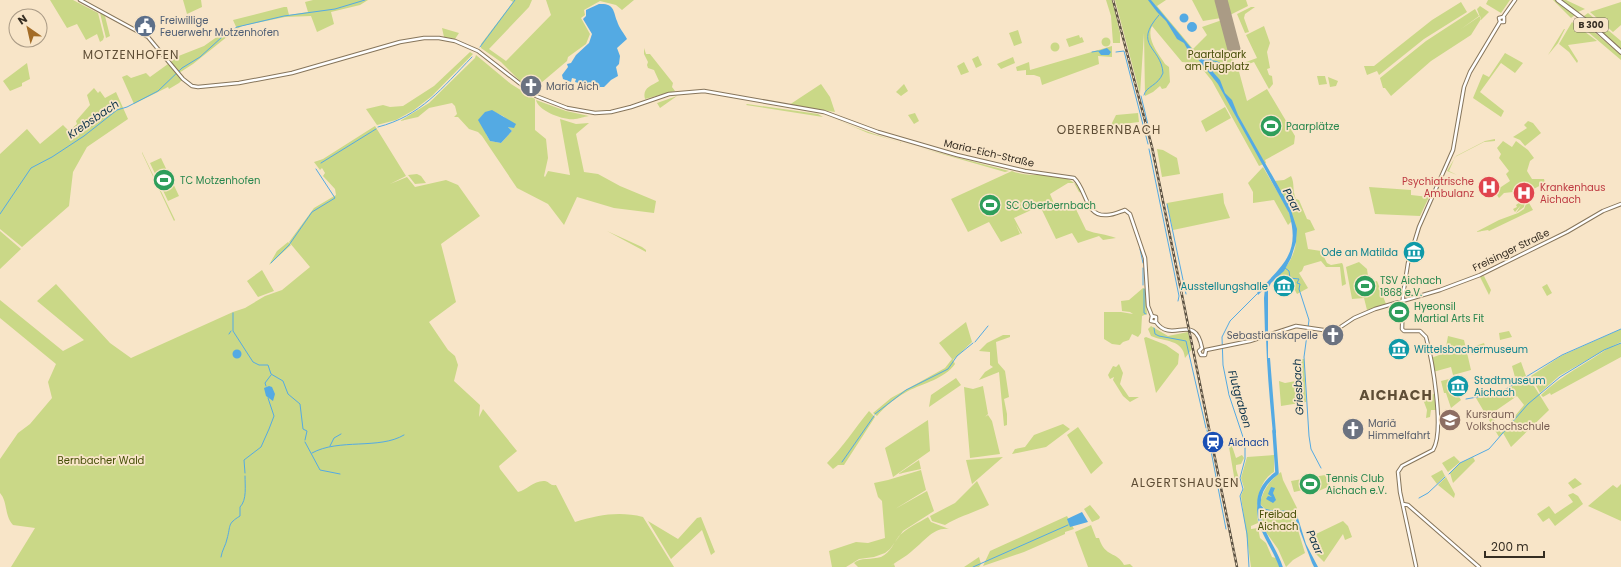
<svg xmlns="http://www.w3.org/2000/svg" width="1621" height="567" viewBox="0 0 1621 567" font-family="Poppins,sans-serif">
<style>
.green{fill:#cad887;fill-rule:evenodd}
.water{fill:#54aae3}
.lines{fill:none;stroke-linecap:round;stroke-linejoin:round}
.stream{stroke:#54aae3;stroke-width:1}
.river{stroke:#54aae3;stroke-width:3.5}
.runway{stroke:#aa9b85;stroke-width:13}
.secondary-casing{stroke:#86755b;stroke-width:4.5}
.trunk-casing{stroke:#86755b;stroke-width:5.5}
.secondary{stroke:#fff;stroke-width:2.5}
.trunk{stroke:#fff;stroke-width:3.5}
.rail-casing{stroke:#5b5142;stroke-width:2.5}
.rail{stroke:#f8e5c8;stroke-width:1;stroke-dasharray:3;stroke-linecap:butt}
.labels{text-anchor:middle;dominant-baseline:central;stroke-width:3.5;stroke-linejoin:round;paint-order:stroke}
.shield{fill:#f8e5c8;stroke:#706454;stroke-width:1}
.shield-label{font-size:9px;font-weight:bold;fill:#352d22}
.service-label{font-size:10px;fill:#4e5e75;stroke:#f8e5c8;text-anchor:start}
.park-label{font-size:10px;fill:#474f08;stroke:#f8e5c8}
.worship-label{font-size:10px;fill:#5b616d;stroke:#f8e5c8;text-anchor:start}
.leisure-label{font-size:10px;fill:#27864d;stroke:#f8e5c8;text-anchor:start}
.street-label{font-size:10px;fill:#352d22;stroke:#f8e5c8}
.health-label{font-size:10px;fill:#be3a42;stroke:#f8e5c8;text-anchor:end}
.culture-label{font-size:10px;fill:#0d838f;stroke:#f8e5c8;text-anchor:end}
.education-label{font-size:10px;fill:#785e54;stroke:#f8e5c8;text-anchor:start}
.transit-label{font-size:10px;fill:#164399;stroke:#f8e5c8;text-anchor:start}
.water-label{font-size:11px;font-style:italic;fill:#0e344b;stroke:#f8e5c8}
.quarter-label{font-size:12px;letter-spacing:1px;fill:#5e4d35;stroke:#f8e5c8}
.district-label{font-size:14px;font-weight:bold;letter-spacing:1px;fill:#5e4d35;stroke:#f8e5c8}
</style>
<rect width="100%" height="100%" fill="#f8e5c8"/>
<path class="green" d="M 50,0 L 73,0 L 98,13 L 104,37 L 103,40 L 100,42 L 97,34 L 86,40 L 77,24 L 67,28 Z
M 183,0 L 201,0 L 202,7 L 187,14 Z
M 313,0 L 368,0 L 360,5 L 331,12 L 334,24 L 317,32 L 311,16 L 285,17 L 242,26 L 237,29 L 233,20 L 284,7 L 287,7 L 289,15 L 308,12 L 305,2 Z
M 510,0 L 532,0 L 529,7 L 489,49 L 506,61 L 551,15 L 546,0 L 634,0 L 622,10 L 616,5 L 600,1 L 584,10 L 585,15 L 581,18 L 590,34 L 586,44 L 568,57 L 567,61 L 541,83 L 538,94 L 536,93 L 538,86 L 528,80 L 523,84 L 501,62 L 481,48 L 481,44 L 513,2 Z
M 1106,0 L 1112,0 L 1120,33 L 1120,43 L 1113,43 L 1111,16 Z
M 1115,0 L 1166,0 L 1157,6 L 1193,49 L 1207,35 L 1202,27 L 1222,20 L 1235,66 L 1257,58 L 1246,35 L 1264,26 L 1270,43 L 1267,52 L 1270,68 L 1267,69 L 1269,75 L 1272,76 L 1273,84 L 1269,89 L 1254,62 L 1238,68 L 1247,101 L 1267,89 L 1295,136 L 1294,144 L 1265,160 L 1266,163 L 1259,166 L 1212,81 L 1200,66 L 1193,63 L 1182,62 L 1152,26 C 1146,39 1158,53 1165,64 L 1169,67 L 1170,82 L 1166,88 L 1162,89 L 1160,86 L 1153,92 L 1145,96 L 1144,33 L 1140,94 Z
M 1192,0 L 1217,0 L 1221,18 L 1203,21 Z
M 1226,0 L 1246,0 L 1248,6 L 1230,15 Z
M 1488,0 L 1510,0 L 1501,13 L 1486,4 Z
M 1553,0 L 1556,0 L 1575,15 L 1571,18 Z
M 1561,0 L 1566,0 L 1585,9 L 1578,12 Z
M 1461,2 L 1467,12 L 1424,39 L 1379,75 L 1377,71 L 1367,75 L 1364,66 L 1374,66 L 1432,20 Z
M 1621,2 L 1621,25 L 1613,32 L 1590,12 Z
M 1480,6 L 1489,12 L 1481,20 L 1477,9 Z
M 1251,7 L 1255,7 L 1245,14 L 1244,18 L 1249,32 L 1245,33 L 1237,14 Z
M 1475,9 L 1479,16 L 1461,29 L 1480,16 L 1481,19 L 1471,35 L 1431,61 L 1391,96 L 1385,88 L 1383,88 L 1380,78 L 1426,41 Z
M 100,13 L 105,16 L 110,36 L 106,38 Z
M 1588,13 L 1621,41 L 1621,49 L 1584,16 Z
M 1579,19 L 1621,55 L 1621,60 L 1575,21 Z
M 1572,22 L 1597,41 L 1568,45 L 1578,61 L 1577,63 L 1569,52 L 1559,44 Z
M 231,27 L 233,32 L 193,64 L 179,73 L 171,62 L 176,57 L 204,46 Z
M 442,28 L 459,33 L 455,39 L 444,37 Z
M 1564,29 L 1565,29 L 1558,43 L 1548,55 Z
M 1018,30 L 1022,43 L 1014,46 L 1009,33 Z
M 1079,35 L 1080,38 L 1082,37 L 1084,42 L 1069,47 L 1066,39 Z
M1101.5 42a4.5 4.5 0 1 1 9 0a4.5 4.5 0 1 1-9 0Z
M1050.5 47a4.5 4.5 0 1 1 9 0a4.5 4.5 0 1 1-9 0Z
M 1112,46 L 1112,57 L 1098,56 L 1099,64 L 1042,85 L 1040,77 L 1034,75 L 1026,75 L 1026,70 L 1017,71 L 1016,67 L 1029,62 L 1030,70 Z
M 644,48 L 646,54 L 650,54 L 673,83 L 672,87 L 675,91 L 645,99 C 642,88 651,86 659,81 L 654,70 L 648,68 L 647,65 L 648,62 L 644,54 Z
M 470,52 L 473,54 L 432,96 L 414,110 L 396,120 L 377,125 L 366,109 L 383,105 L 390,107 L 403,106 L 434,86 Z
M 1505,53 L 1523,63 L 1515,73 L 1501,63 L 1480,92 L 1504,111 L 1501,117 L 1473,98 L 1483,74 L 1489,77 Z
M 476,55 L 511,84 L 535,99 L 535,130 L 546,139 L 548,158 L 544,176 L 545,177 L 548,171 L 570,175 L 560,119 L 576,124 L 589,123 L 576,134 L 584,172 L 598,174 L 620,186 L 656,201 L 654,213 L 614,208 L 577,197 L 564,225 L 548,204 L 517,188 L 482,136 L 478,132 L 469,129 L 458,117 L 454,117 L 457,114 L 455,106 L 452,103 L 429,108 L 418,117 L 400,121 L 429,103 L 475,58 ZM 494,112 L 503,116 L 510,122 L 510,126 L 508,127 L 512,131 L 501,143 L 490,141 L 486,134 Z
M 978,56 L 982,65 L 976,68 L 972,59 Z
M 1013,57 L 1015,63 L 1001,69 L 997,64 Z
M 964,62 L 969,72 L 961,75 L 957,66 Z
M 27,63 L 30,79 L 22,83 L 22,86 L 10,91 L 3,81 Z
M 168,64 L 182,80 L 179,83 L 169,89 L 168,87 L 134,104 L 122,77 L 127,75 L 131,78 L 146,73 L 150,77 Z
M 1317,76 L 1325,76 L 1327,84 L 1319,85 Z
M 1328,77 L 1338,81 L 1336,86 L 1330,87 Z
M 821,84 L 830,97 L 835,112 L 789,105 Z
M 904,84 L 908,91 L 901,96 L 896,92 Z
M 94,88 L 98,93 L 100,91 L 105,98 L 116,92 L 128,119 L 87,147 L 73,172 L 69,206 L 22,247 L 0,229 L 0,154 L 27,129 L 40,144 L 63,125 L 69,131 L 77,124 L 76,121 L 90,105 L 87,95 Z
M 677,96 L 660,108 L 657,103 Z
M 536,100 L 566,111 L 589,116 C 582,117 582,118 575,119 C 565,121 538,111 536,100 Z
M 747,104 L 818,114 L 823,117 L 746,105 Z
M 1225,107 L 1231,118 L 1206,132 L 1201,121 Z
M 915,113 L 919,121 L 914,124 L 908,115 Z
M 1138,113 L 1139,122 L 1123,124 L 1121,130 L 1113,132 L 1112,123 L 1116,115 Z
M 835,119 C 890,143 951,155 1009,171 L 1005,172 L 868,133 Z
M 1528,121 L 1533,123 L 1541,133 L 1525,146 L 1520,140 L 1513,137 L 1527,128 L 1524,125 Z
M 375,126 L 406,176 L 390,184 L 407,177 L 415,187 L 446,180 L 458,185 L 480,216 L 441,244 L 456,302 L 429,322 L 448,350 L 455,356 L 458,365 L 454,381 L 480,405 L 479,417 L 483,409 L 517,451 L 499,466 L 500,469 L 518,492 C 527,490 534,480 545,481 C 550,482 550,486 556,485 L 575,522 C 598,515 619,511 643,517 L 674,567 L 11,567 L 35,528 L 13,525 C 4,515 8,502 0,493 L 0,459 L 18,433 L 30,424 L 52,398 L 48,382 L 56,364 L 0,318 L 0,300 L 63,351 L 84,340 L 37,301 L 56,284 L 110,343 L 131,358 L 233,312 L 245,308 L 265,296 L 282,290 L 310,267 L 289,242 L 314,208 L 336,195 L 335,189 L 323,176 L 325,173 L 322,168 L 320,170 L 314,162 L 323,159 Z
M 1495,139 L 1495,141 L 1484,142 L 1455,157 L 1449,171 L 1457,175 L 1447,171 L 1456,156 L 1485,141 Z
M 1503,141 L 1512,147 L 1516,141 L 1528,150 L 1534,158 L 1530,161 L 1527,171 L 1532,179 L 1544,179 L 1545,183 L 1524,194 L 1533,210 L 1489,231 L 1488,230 L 1476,232 L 1499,220 L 1518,213 L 1524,209 L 1526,204 L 1525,199 L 1522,197 L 1525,200 L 1524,207 L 1516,213 L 1521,205 L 1515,212 L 1513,209 L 1517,207 L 1516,205 L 1520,202 L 1521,204 L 1517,196 L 1522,197 L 1515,195 L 1514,192 L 1516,192 L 1512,190 L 1513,192 L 1504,193 L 1499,198 L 1497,195 L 1499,193 L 1495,191 L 1510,181 L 1506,174 L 1509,171 L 1499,158 L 1501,154 L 1497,148 Z
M 1157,149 L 1163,150 L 1177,158 L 1180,174 L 1162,177 Z
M 142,152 L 175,220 L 174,221 L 142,153 Z
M 161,158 L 179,196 L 168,201 L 150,163 Z
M 1263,167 L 1287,208 L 1292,221 L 1288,225 L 1274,200 L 1253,203 L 1253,192 L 1248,183 Z
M 1012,171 C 1035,181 1068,165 1082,193 L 1079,192 L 1074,183 L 1068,183 L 1050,194 L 1056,208 L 1072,201 L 1086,230 C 1096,234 1106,234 1116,238 L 1103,240 L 1099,236 L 1078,243 L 1072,233 L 1056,239 L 1040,206 L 1014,218 L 1022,233 L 1021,234 L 1016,225 L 1020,234 L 1001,242 L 989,222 L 968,232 L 951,199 Z
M 417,174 L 421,176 L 426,183 L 415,184 L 408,175 Z
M 1291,176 C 1295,183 1292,191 1296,199 L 1299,200 L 1307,219 L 1310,220 L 1315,230 L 1305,233 L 1308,249 L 1321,251 L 1327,263 L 1331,265 L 1342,263 L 1343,265 L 1346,284 L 1342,286 L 1340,267 L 1326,267 L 1321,261 L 1304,266 L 1302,271 L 1299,273 L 1308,288 L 1297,294 L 1291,283 L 1288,283 L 1286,279 L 1278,283 L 1274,280 C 1311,246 1295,217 1274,181 L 1284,180 Z
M 1369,187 L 1411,190 L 1411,195 L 1429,197 L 1420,216 L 1375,214 Z
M 1223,193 L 1224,203 L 1230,218 L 1173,230 L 1167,203 Z
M 0,231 L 21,249 L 0,269 Z
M 607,231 L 642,247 L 646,250 L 646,252 Z
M 288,242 L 291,245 L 269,265 L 277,251 Z
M 1359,262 L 1367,269 L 1369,283 L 1377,281 L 1386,304 L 1367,310 L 1364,298 L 1352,299 L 1346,267 Z
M 262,270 L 274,291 L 258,297 L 247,281 Z
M 1484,276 L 1491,290 L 1489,295 L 1480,277 Z
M 1547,284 L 1552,293 L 1547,296 L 1542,287 Z
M 1143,288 L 1145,289 L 1147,314 L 1142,316 L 1141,333 L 1138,337 L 1132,334 L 1129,340 L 1123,342 L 1120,345 L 1112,344 L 1104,339 L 1104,312 L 1121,312 L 1133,314 L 1130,312 L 1122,311 L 1121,301 L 1129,300 Z
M 966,322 L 972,342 L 953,360 L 955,364 C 944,379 924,383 908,391 C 897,397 885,406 877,416 L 873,413 L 891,398 L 945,368 L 952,359 L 939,343 Z
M 1151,326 L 1168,336 L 1188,332 L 1192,349 L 1185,358 C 1183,339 1165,342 1151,336 L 1148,329 Z
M 1621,329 L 1621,342 L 1613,346 L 1621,343 L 1621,357 L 1551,395 L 1550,393 L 1543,397 L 1541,395 C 1562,375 1587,363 1610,347 L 1559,376 L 1540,393 L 1531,376 L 1561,356 Z
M 1509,331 L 1512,337 L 1500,340 L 1499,333 Z
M 1003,335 L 1010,335 L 1010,337 L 996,342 L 998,363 L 1005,371 L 1009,397 L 1004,399 L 1007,414 L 1007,425 L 1004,426 L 999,372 L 979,380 L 985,372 L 993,367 L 990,365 L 990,352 L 979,351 L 987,343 Z
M 1448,336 L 1464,340 L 1471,370 L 1453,375 L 1451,367 L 1433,372 L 1431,358 L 1442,354 L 1441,348 L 1446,347 Z
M 1146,337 L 1166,345 L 1179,354 L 1178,364 L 1156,393 L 1144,338 Z
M 1484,343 L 1486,349 L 1472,355 L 1470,348 Z
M 1296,359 L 1304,359 L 1306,402 L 1281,406 L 1279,381 L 1285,383 L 1296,381 L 1295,361 Z
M 1521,362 L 1526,376 L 1516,381 L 1512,366 Z
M 1119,364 L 1123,373 L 1120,384 L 1129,397 L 1139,397 L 1130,402 L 1123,396 L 1113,380 L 1114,377 L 1110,379 L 1108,375 L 1113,366 L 1116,367 Z
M 956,378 L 961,385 L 929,407 L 931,395 Z
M 1453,378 L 1456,392 L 1461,400 L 1451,408 L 1446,393 L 1444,393 L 1441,381 Z
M 1529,378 L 1549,410 L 1511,447 L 1503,433 L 1499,437 L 1476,398 L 1494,395 ZM 1517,396 L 1524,405 L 1501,433 L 1491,414 Z
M 983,386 L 988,414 L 985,417 L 988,415 L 992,421 L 1000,454 L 970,458 L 964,387 L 973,389 Z
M 1428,393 L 1429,395 L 1434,394 L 1436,410 L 1431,410 L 1430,417 L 1426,418 L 1427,410 L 1421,394 Z
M 869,411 L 875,417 L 844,465 L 838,465 L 833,469 L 827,463 C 843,447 855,428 869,411 Z
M 928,420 L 930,451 L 893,477 L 885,448 Z
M 1063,424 L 1070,429 L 1046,447 L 1012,454 L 1015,449 L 1025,447 L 1034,435 Z
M 1078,427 L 1103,463 L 1091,474 L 1067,435 Z
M 1232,446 L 1236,458 L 1242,455 L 1244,458 L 1241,464 L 1236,465 L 1236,469 L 1239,479 L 1236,488 L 1229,447 Z
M 1274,455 L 1274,472 C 1257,482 1256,505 1258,523 L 1251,526 L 1251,529 L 1258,528 L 1260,538 L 1266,543 L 1272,557 L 1276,558 L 1280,567 L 1251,567 L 1241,496 L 1244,488 L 1241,478 L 1247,457 Z
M 1454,456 L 1460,462 L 1448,472 L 1442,463 Z
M 1003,457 L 972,484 L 966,460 Z
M 1473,457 L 1475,461 L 1453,483 L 1450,473 L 1460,463 Z
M 919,460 L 921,469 L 898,474 Z
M 921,470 L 926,490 L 895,509 L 927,491 L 934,511 L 903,531 L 890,549 L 885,553 L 874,557 L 859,559 L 846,567 L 832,567 L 829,551 L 856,542 L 868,543 L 885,538 L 882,501 L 878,497 L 874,483 L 888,480 Z
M 1442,470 L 1445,476 L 1437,484 L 1431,476 Z
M 1281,472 L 1283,480 L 1297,508 L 1294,517 L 1305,553 L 1293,560 L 1286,567 L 1278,549 L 1263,528 L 1260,516 L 1264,508 L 1260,504 C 1263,490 1269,481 1281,472 Z
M 1325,475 L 1330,486 L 1314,493 L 1312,488 L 1294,492 L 1291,481 Z
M 1446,477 L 1455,494 L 1454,498 L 1438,485 Z
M 1575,478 L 1582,484 L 1573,489 L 1568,483 Z
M 977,481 L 989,505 C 974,513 959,516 945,525 L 932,521 L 930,516 L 955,503 Z
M 1621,484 L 1621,521 L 1588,506 L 1613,485 L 1617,488 Z
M 1573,493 L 1578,496 L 1583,504 L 1555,526 L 1549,518 L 1543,522 L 1537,514 L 1549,506 L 1555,514 L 1573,502 L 1568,495 Z
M 1090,505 L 1100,517 L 1099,519 L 1092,522 L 1084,509 Z
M 1067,516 L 1074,529 L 1065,532 L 1065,534 L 1024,552 L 983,566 L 990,551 Z
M 701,517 L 715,552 L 711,555 L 702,530 L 671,559 L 648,521 L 678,539 L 697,518 Z
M 928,517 L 931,522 L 949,529 C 933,527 924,542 912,551 C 906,557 898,560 891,566 L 894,564 L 895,567 L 858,567 L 854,563 C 860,557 872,560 881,557 C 891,552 893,544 899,536 C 907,528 918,523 928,517 Z
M 1343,521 L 1348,526 L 1352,537 L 1345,540 L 1343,534 L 1324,562 L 1316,554 L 1310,539 L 1316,534 Z
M 1091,525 L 1096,538 L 1099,538 C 1105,558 1117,551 1124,565 L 1130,564 L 1133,567 L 1088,567 L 1075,532 Z
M 979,557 L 981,564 L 979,567 L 964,567 Z"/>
<path class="water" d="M 1148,0 L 1151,0 L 1197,55 L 1209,57 L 1213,61 L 1213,72 L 1220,80 L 1225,93 L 1232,100 L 1238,115 L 1290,207 L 1297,229 L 1296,242 L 1291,258 L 1284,271 L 1271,283 L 1268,289 L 1268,333 L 1265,334 L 1264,298 L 1265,288 L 1258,295 L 1257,293 C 1282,265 1301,254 1289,213 L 1218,84 L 1197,58 L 1189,52 L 1184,43 L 1177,39 L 1166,21 L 1157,12 Z
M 599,4 C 614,3 613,10 617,21 C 619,28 624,33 627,39 L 617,48 L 620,56 L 619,64 L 616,67 L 618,76 L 611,80 L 604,87 L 600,87 L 597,91 L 593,90 L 593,87 L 575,82 L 576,79 L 572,78 L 571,82 L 563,79 L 562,75 L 568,67 L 567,64 L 571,63 L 576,55 L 589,43 L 592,34 L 583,19 L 586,16 L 586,10 Z
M1179.5 18a4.5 4.5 0 1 1 9 0a4.5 4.5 0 1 1-9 0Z
M1187 27a5 5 0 1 1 10 0a5 5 0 1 1-10 0Z
M 1107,48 L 1111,52 L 1109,55 L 1101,55 L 1098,51 Z
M 492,110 L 516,124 L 514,128 L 508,127 L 512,131 L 501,143 L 490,141 L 478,120 L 485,112 Z
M 1268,337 L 1268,358 L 1270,358 L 1276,433 L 1273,434 C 1270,402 1267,370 1266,338 Z
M232.5 354a4.5 4.5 0 1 1 9 0a4.5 4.5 0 1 1-9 0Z
M 269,386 L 272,387 L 275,394 L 273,401 L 266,396 L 264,388 Z
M 1271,487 L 1275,488 L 1273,493 L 1276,500 L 1273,503 L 1266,499 L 1268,496 L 1272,497 L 1268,494 Z
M 1267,510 L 1292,511 L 1297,515 L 1306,544 L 1318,567 L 1314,567 L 1312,563 L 1294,515 L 1276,515 Z
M 1082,512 L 1088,522 L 1070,527 L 1067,519 Z"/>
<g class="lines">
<path class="stream" d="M 480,47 L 515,0
M 1092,52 L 1098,51
M 1116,52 L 1124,51 L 1148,144
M 1213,61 C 1219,61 1225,66 1226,72
M 1144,95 C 1146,86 1158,86 1163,73 C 1161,46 1132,46 1159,15
M 1141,96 L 1150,133
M 378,127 C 421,116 442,88 472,57
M 1149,149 L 1179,296 L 1178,301
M 321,163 L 376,129
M 1167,204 L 1186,294
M 0,214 L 31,168 L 52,157 L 84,136 L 117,110 L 127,107 L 158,91 L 182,68 L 200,57 L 222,37 L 237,27 L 284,16 L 335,9 L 365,0
M 1140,249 L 1143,263
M 271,263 L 289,245 L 312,212 L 335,198 L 316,169
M 1143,268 L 1143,285
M 1285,268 L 1289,271 L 1290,278 L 1299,279 L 1297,283 L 1300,284 L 1299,289 L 1309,320 L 1304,357 L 1309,436 L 1311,449 L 1321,468
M 1144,289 L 1144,313 L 1146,314
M 233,313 L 233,331 L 253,362 L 259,365 L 268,365 L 271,374 L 283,381 L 288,394 L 300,404 L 303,429 L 307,431 L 305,440
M 1154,328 L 1155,334 L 1159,336 L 1186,341 L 1206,428
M 229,334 L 231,331
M 975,342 L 988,326
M 266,386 L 265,383 L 271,375
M 1466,399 L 1483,396 L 1506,389 L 1562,355 L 1621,329
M 875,414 L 906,390 L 948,369 L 957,356 L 973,343
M 1207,430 L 1226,529
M 305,442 L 320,470 L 340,474
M 330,446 L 334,438 L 341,434
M 312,453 C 339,438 379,450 404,435
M 842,462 L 874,416
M 245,473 L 244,460 L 261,447 L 269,429 L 274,416 L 268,398
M 1449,474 L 1460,463 L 1489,449 L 1528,404 L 1560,377 L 1604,350 L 1621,343
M 1419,498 L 1428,493 L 1445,477
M 221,557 C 222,550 226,545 227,539 C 231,525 227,524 240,516 L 240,507 C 247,500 245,486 245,476
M 973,567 L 1068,525
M 1249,567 L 1247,534 L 1240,496 L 1243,489 L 1240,478 L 1245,459 L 1245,443 L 1229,395 L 1223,365 L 1222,337 L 1230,321 L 1257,294"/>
<path class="river" d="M 1259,506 C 1257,530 1274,545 1281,567
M 1271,512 L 1263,510 L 1259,506 C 1258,492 1266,481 1277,473 L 1274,431"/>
<path class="runway" d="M 1221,0 L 1235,53"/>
<g class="secondary-casing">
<path id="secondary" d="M 80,0 L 148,37 L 183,79 L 192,86 L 198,87 L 239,83 L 292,73 L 400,42 L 424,38 L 439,38 L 455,41 L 478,51 L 536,96 L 567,108 L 595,113 L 611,112 L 631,107 L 669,94 L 704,91 L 824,112 L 878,132 L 957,155 L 1025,171 L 1074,178 C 1087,190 1085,217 1107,215 C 1113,215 1119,212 1125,210 L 1130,214 L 1145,258 L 1148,306 L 1152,316
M 1503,17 L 1515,0
M 1500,22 L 1504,22 L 1504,17
M 1500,22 L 1499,18 L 1503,17
M 1152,316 L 1151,321 L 1156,322
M 1152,316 L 1156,317 L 1156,322
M 1156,322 C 1172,345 1195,311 1202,348
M 1202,348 L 1199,351 L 1201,355 L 1205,355 L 1206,350
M 1206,350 L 1250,341 L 1296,326 L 1330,331 L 1336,330 L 1354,318 L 1375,309 L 1440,290 L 1480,275 L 1567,232 L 1603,211 L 1621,204
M 1403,504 L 1408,505 L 1479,567
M 1416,566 L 1400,492 L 1398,472 L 1402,466 L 1433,450 C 1445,431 1432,359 1426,337 L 1420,331 L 1404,331 L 1402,329 L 1403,295 L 1408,263 L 1419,227 L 1453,150 L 1464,87 L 1470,72 L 1500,22"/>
</g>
<g class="trunk-casing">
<path id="trunk" d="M 1558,0 L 1590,24 L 1621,52"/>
</g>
<use href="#secondary" class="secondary"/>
<use href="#trunk" class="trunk"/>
<g class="rail-casing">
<path id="rail" d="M 1113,0 L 1152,147 L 1237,567"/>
</g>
<use href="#rail" class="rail"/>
</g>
<defs>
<g id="civic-disc" transform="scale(1.15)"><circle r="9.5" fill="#5c6f8a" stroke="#f8e5c8"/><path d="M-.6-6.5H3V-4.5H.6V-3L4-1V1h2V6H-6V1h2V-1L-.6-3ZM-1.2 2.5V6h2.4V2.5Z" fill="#fff"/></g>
<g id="church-disc" transform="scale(1.15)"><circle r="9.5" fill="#6b7280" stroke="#f8e5c8"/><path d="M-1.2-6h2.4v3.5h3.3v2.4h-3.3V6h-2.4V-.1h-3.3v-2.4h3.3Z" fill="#fff"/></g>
<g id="stadium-disc" transform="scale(1.15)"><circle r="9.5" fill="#2e9e5b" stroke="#f8e5c8"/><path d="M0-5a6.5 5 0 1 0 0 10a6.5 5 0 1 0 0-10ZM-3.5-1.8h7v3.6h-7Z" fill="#fff"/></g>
<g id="hospital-disc" transform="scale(1.15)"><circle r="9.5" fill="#e0444e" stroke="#f8e5c8"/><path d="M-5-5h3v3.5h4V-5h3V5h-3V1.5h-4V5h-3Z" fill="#fff"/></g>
<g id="museum-disc" transform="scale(1.15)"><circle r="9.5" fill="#0f9aa8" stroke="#f8e5c8"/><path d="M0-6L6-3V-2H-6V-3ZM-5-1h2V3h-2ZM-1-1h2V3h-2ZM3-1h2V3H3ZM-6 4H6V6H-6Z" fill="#fff"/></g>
<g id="university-disc" transform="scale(1.15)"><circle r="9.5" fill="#8d6e63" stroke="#f8e5c8"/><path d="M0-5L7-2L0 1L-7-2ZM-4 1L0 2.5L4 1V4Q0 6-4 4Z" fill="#fff"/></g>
<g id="station-disc" transform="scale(1.15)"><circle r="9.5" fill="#1a4fb4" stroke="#f8e5c8"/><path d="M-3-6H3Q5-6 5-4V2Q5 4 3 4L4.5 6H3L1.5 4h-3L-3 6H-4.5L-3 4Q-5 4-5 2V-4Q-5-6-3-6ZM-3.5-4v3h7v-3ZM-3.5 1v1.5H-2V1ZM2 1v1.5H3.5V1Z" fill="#fff"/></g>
</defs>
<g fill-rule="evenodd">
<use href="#civic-disc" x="145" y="26"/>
<use href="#church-disc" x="531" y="86"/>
<use href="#stadium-disc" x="1271" y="126"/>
<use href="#stadium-disc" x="164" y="180"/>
<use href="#hospital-disc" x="1489" y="187"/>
<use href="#hospital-disc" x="1524" y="193"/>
<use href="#stadium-disc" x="990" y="205"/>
<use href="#museum-disc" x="1414" y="252"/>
<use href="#museum-disc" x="1284" y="286"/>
<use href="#stadium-disc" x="1365" y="286"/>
<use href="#stadium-disc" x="1399" y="312"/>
<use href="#church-disc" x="1333" y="335"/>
<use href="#museum-disc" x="1399" y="349"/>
<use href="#museum-disc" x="1458" y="386"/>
<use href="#university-disc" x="1450" y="420"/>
<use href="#church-disc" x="1353" y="429"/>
<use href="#station-disc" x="1213" y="442"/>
<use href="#stadium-disc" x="1310" y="484"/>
</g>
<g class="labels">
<rect class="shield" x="1574" y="18" width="34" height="14" rx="3"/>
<g class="shield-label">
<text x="1591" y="25">B 300</text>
</g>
<g class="service-label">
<text x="160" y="20">Freiwillige<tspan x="160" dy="12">Feuerwehr Motzenhofen</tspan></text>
</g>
<g class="park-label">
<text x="1217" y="54">Paartalpark<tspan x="1217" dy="12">am Flugplatz</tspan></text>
<text x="101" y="460">Bernbacher Wald</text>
<text x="1278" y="514">Freibad<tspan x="1278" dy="12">Aichach</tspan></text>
</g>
<g class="worship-label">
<text x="546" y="86">Maria Aich</text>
<text x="1318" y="335" text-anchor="end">Sebastianskapelle</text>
<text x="1368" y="423">Mariä<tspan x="1368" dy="12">Himmelfahrt</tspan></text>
</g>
<g class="leisure-label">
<text x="1286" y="126">Paarplätze</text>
<text x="180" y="180">TC Motzenhofen</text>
<text x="1006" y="205">SC Oberbernbach</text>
<text x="1380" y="280">TSV Aichach<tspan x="1380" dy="12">1868 e.V.</tspan></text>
<text x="1414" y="306">Hyeonsil<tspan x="1414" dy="12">Martial Arts Fit</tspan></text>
<text x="1326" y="478">Tennis Club<tspan x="1326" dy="12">Aichach e.V.</tspan></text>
</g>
<g class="street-label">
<text transform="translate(989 153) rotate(13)">Maria-Eich-Straße</text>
<text transform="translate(1511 250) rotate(-26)">Freisinger Straße</text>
</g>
<g class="health-label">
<text x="1474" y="181">Psychiatrische<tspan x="1474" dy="12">Ambulanz</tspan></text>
<text x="1540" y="187" text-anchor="start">Krankenhaus<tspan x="1540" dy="12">Aichach</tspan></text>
</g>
<g class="culture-label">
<text x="1398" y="252">Ode an Matilda</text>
<text x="1268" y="286">Ausstellungshalle</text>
<text x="1414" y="349" text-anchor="start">Wittelsbachermuseum</text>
<text x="1474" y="380" text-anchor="start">Stadtmuseum<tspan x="1474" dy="12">Aichach</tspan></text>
</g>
<g class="education-label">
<text x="1466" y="414">Kursraum<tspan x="1466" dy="12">Volkshochschule</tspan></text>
</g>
<g class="transit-label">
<text x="1228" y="442">Aichach</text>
</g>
<g class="water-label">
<text transform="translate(93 119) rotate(-34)">Krebsbach</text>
<text transform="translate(1292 200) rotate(62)">Paar</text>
<text transform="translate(1298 387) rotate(-93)">Griesbach</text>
<text transform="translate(1240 399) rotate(74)">Flutgraben</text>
<text transform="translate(1315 542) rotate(67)">Paar</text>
</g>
<g class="quarter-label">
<text x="131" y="54">MOTZENHOFEN</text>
<text x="1109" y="129">OBERBERNBACH</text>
<text x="1185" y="482">ALGERTSHAUSEN</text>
</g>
<g class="district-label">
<text x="1396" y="395">AICHACH</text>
</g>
</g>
<g transform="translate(28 28) rotate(326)"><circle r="19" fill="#f8e5c8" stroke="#aa9b86"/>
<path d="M0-3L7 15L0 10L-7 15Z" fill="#a36c27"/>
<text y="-6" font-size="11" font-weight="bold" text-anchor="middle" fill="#352d22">N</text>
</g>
<path d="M1485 551v6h59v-6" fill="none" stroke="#352d22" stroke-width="2"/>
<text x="1491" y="551" font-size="12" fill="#352d22" stroke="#f8e5c8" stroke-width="3" paint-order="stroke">200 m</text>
</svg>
